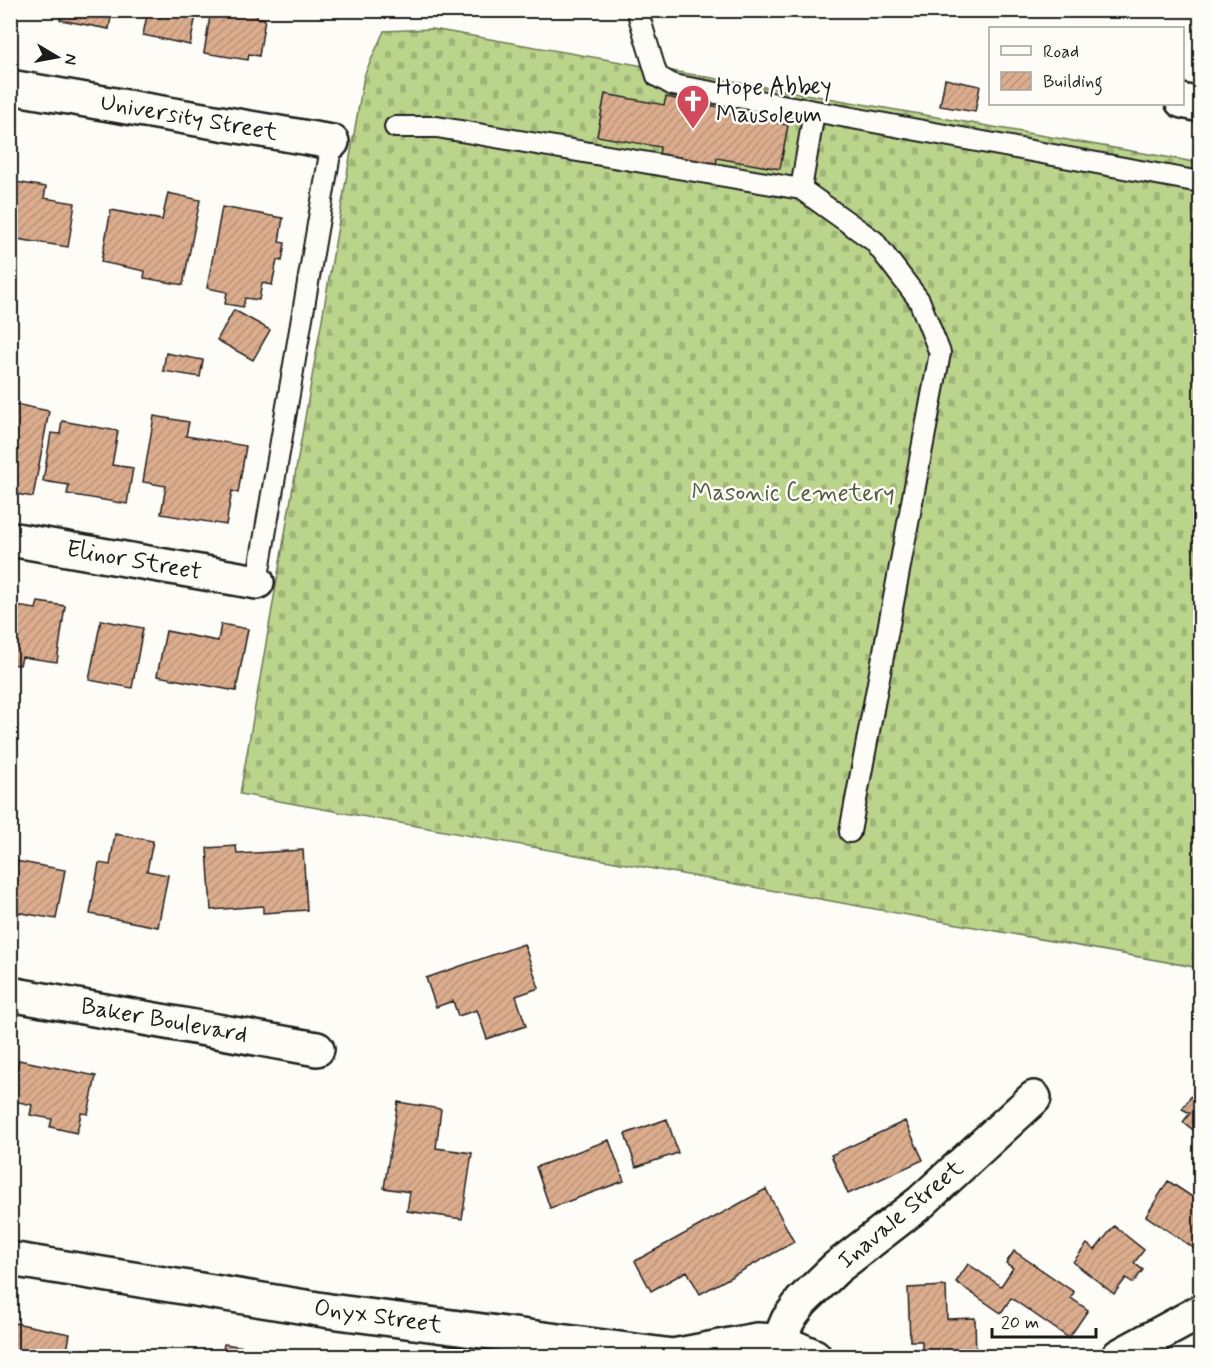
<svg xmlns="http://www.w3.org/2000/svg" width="1211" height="1367" viewBox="0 0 1211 1367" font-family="Mynerve,sans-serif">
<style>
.cemetery{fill:url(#cemetery-stones);stroke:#6b7854;stroke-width:1.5}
.building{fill:url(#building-hatch);stroke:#1c1c1c;stroke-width:1.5}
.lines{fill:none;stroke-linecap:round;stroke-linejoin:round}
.lane-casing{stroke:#1c1c1c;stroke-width:24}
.street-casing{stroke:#1c1c1c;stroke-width:38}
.lane{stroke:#fdfcf7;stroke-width:20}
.street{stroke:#fdfcf7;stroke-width:33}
.labels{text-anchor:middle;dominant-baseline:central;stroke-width:5;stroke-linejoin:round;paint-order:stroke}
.poi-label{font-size:24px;fill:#1c1c1c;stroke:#fdfcf7;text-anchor:start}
.street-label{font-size:24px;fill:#1c1c1c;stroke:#fdfcf7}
.park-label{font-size:24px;fill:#535c43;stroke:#fdfcf7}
</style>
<defs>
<pattern id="cemetery-stones" width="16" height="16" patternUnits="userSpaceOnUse" patternTransform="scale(1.5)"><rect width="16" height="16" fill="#bad48c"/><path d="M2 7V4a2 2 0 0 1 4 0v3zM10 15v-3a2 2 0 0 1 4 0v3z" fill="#9fb578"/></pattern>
<pattern id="building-hatch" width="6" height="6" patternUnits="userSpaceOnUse" patternTransform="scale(1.5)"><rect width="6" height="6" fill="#dbac8d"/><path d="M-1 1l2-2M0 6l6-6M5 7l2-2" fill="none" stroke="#bb9379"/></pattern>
</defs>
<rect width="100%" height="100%" fill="#fdfcf7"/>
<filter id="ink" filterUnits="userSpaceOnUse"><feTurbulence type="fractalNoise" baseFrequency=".0167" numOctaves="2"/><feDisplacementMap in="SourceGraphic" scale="12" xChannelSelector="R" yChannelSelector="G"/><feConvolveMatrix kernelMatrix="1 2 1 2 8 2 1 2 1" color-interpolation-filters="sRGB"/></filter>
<g filter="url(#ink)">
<path class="cemetery" d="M 432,29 L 1200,163 L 1200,968 L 240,794 L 364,76 L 384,31 Z"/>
<path class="building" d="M 62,10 L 112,10 L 109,29 L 60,20 Z
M 148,10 L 197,10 L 190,45 L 143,35 Z
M 211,10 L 258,10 L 257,18 L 265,19 L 259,56 L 249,54 L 248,60 L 204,53 Z
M 945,79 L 980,86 L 975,112 L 940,106 Z
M 605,94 L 664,105 L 666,97 L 730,109 L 729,114 L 788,125 L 780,169 L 717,158 L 716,165 L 659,155 L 660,147 L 597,136 Z
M 10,181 L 46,187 L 44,198 L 75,203 L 68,247 L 10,238 Z
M 168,193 L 200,200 L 183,285 L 144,278 L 145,271 L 101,262 L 111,210 L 162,220 Z
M 222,207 L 283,218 L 279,242 L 285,243 L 282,261 L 277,260 L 272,285 L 262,283 L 259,300 L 245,298 L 243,307 L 225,304 L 227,292 L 207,288 Z
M 234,310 L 270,330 L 253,360 L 217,340 Z
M 166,353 L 203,360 L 200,377 L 163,371 Z
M 10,403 L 49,411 L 33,497 L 10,493 Z
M 154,416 L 189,422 L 186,436 L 246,446 L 238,493 L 232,491 L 226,525 L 161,514 L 166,486 L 143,482 Z
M 62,421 L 118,431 L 112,465 L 133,468 L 127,504 L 67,494 L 69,485 L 43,481 L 51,433 L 60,434 Z
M 38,602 L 65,606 L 57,662 L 22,657 L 20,665 L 10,664 L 10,605 L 36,609 Z
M 101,620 L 143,628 L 132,688 L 89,680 Z
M 221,624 L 248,629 L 236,691 L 157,676 L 166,631 L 218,641 Z
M 115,834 L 153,841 L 147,871 L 168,875 L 158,927 L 90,914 L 99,863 L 110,865 Z
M 236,846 L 237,854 L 303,850 L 307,910 L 263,913 L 263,906 L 211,910 L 207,848 Z
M 10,860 L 65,870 L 56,919 L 10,911 Z
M 524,944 L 539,988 L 516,996 L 526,1026 L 487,1039 L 477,1010 L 458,1016 L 453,1001 L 436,1007 L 426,978 Z
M 19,1060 L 96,1076 L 88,1114 L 81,1113 L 77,1133 L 50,1127 L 52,1119 L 30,1115 L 32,1105 L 10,1100 Z
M 1195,1091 L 1200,1096 L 1200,1135 L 1183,1122 L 1190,1113 L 1182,1109 Z
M 398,1102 L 441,1109 L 436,1148 L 472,1153 L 462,1219 L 407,1211 L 410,1192 L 384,1188 Z
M 667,1119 L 678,1153 L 636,1167 L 625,1134 Z
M 905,1121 L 923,1160 L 848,1194 L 831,1155 Z
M 609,1140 L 624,1181 L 550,1208 L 536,1167 Z
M 1168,1181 L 1200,1202 L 1200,1247 L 1198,1251 L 1146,1216 Z
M 766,1189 L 794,1242 L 700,1294 L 687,1271 L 651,1291 L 635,1261 Z
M 1114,1226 L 1144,1250 L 1134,1263 L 1143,1270 L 1133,1283 L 1126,1278 L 1114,1294 L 1073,1262 L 1087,1244 L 1095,1250 Z
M 1014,1251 L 1074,1292 L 1071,1298 L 1088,1310 L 1069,1338 L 1011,1298 L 1001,1313 L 956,1282 L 968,1264 L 1001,1286 L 1013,1268 L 1006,1263 Z
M 946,1286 L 947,1319 L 975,1318 L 976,1356 L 922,1356 L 922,1341 L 910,1341 L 908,1288 Z
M 10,1322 L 70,1334 L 66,1356 L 10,1356 Z
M 224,1344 L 257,1349 L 256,1356 L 222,1356 Z"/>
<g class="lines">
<g class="lane-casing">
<path id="lane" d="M 637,10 L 657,76 L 673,85 L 1200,182
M 395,127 L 437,127 L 801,189 L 814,112
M 801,189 L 874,241 L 919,300 L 940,353 L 850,832
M 257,582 L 332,142"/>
</g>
<g class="street-casing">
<path id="street" d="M 10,87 L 332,142
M 1182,101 L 1200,105
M 10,539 L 257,582
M 10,994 L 317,1049
M 10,1259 L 330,1311 L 673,1356 L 757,1340 L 779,1341 L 814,1356
M 779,1341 L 788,1320 L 802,1301 L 836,1268 L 921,1202 L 1034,1098
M 1119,1356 L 1200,1312"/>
</g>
<use href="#lane" class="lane"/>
<use href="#street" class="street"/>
</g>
</g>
<defs>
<g id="church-pin" transform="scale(1.725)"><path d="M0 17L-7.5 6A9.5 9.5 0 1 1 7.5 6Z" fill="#d1495b" stroke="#fdfcf7"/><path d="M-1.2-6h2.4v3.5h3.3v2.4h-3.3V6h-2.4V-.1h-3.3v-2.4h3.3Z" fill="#fff"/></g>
</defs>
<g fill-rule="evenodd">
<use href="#church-pin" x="693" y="101"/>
</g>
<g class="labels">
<g class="poi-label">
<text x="716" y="87">Hope Abbey<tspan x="716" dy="28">Mausoleum</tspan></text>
</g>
<g class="street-label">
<text transform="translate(189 118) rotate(10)">University Street</text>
<text transform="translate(134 561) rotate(10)">Elinor Street</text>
<text transform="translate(164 1021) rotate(10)">Baker Boulevard</text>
<text transform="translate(901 1215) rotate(-40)">Inavale Street</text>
<text transform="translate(378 1317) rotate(8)">Onyx Street</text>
</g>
<g class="park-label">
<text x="793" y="493">Masonic Cemetery</text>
</g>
</g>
<rect width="1211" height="1367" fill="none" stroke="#fdfcf7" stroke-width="36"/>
<rect x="18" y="18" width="1175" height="1331" fill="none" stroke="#1c1c1c" stroke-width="2" filter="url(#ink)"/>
<rect x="989" y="27" width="195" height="78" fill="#fdfcf7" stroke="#a3a29f" stroke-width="1.5"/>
<rect x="1001" y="46" width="30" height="9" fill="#fdfcf7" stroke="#a3a29f" stroke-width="1.5"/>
<text x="1043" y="57" font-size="18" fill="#1c1c1c">Road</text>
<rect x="1001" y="72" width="30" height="18" fill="url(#building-hatch)" stroke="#a3a29f" stroke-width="1.5"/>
<text x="1043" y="87" font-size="18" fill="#1c1c1c">Building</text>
<g transform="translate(57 57) rotate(100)" stroke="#fdfcf7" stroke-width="4.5" paint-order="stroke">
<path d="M0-4.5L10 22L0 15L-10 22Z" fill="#1c1c1c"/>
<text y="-9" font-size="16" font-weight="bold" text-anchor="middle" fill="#1c1c1c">N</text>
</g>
<path d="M992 1328v9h104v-9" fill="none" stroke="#1c1c1c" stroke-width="3"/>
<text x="1001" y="1328" font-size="18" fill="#1c1c1c" stroke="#fdfcf7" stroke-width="4.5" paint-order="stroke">20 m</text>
</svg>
